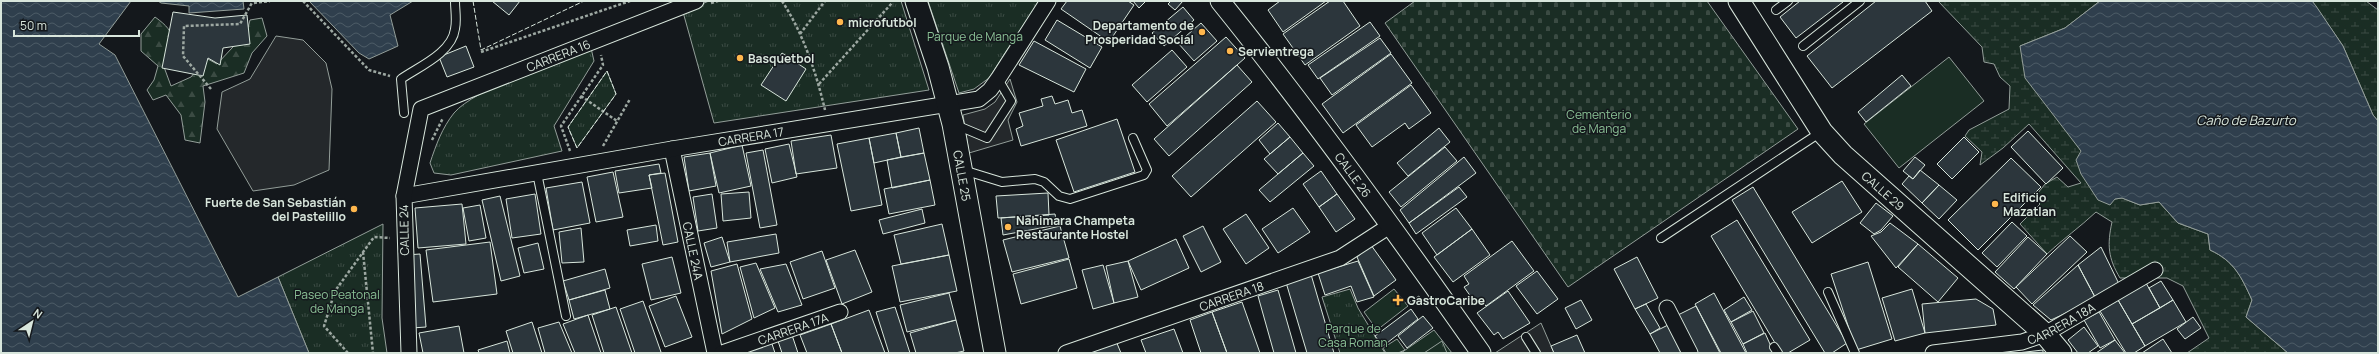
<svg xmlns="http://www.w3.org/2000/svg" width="2379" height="354" viewBox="0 0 2379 354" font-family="Manrope,sans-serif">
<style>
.grass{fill:#1a2d24;stroke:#939e99}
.forest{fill:url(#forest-firs);stroke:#939e99}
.wetland{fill:url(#wetland-marsh);stroke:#939e99}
.cemetery{fill:url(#cemetery-stones);stroke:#939e99}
.park{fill:url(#park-tufts);stroke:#939e99}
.parking{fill:#24282b;stroke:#939e99}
.water{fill:url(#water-waves);stroke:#939e99}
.building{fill:#2c363c;stroke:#d8e6dc}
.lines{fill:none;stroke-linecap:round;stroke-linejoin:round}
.service-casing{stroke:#d8e6dc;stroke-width:10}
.minor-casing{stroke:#d8e6dc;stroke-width:17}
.tertiary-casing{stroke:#d8e6dc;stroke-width:21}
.secondary-casing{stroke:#d8e6dc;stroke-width:23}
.path{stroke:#9da8a2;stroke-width:2.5;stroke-dasharray:3 2;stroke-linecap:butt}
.service{stroke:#14181c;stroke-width:8}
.minor{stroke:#14181c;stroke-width:15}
.tertiary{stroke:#14181c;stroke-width:19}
.secondary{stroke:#14181c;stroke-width:21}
.fence{stroke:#d8e6dc;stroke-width:1;stroke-dasharray:5 2;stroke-linecap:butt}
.poi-dot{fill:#ffb74d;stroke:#14181c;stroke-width:1.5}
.labels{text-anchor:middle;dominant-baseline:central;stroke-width:3;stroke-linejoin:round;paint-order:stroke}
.poi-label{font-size:12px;font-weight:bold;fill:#d8e6dc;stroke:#14181c;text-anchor:start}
.park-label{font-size:12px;fill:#8ac095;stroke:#14181c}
.street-label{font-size:12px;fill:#d8e6dc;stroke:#14181c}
.water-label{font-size:13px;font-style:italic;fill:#d8e6dc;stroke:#14181c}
</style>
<defs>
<pattern id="forest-firs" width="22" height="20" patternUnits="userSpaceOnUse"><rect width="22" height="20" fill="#1a2d24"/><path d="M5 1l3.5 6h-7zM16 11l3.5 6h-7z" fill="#3b4b43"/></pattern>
<pattern id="wetland-marsh" width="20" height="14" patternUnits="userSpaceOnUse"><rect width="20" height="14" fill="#1a2d24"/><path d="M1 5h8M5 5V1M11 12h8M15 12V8" fill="none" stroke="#3b4b43"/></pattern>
<pattern id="cemetery-stones" width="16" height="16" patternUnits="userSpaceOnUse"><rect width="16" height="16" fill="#1a2d24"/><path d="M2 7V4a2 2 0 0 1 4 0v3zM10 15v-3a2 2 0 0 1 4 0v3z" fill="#3b4b43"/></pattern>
<pattern id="park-tufts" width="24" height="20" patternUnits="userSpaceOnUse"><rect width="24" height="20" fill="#1a2d24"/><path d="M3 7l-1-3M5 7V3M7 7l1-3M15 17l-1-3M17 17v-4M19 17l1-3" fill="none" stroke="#3b4b43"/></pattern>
<pattern id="water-waves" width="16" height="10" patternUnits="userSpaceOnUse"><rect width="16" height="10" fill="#2f3f4d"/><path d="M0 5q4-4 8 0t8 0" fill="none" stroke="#4c5b66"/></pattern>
</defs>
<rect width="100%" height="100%" fill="#14181c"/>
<path class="grass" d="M 1949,57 L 1984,101 L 1899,168 L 1864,124 Z
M 1394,289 L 1408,306 L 1377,330 L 1364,312 Z
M 1434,330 L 1452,353 L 1401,353 Z
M 1397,339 L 1405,350 L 1398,353 L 1386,353 L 1383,348 Z"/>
<path class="forest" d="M 155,17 C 179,34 174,42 164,67 L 171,86 L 191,77 L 206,58 L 217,64 L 247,32 L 250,20 L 262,18 L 267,36 L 252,53 L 244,73 L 203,86 L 205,102 L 200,143 L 185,140 L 181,115 L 166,95 L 153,100 L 147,90 L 154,80 L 158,66 L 141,51 L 141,34 Z"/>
<path class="wetland" d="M 1938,1 L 2100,1 L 2065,28 L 2020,46 L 2070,135 L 2115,199 L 2122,198 L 2140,205 L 2159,202 L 2178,223 L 2208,234 L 2210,250 C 2234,261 2241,276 2252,300 L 2246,317 L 2288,353 L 2187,353 L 2209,338 L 2183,286 L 2167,278 L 2120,278 C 2108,258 2107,245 2112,222 L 2096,212 C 2080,227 2063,239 2047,254 L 2020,224 L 2040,204 L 2034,198 L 2045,184 L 2057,177 L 2068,187 L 2081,183 L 2029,124 L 2003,148 L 1980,165 L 1982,152 L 1965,136 L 1969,130 L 2009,109 L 2010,86 L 2000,77 L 1994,64 L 1984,62 L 1982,47 Z
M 2312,1 L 2366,1 L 2378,10 L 2378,121 L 2373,115 L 2343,46 Z"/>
<path class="cemetery" d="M 1415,1 L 1707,1 L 1798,129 L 1568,287 L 1385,23 Z"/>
<path class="park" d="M 709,1 L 901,1 L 929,90 L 714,123 L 683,12 Z
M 928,1 L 1039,1 L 989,78 L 974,89 L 959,93 Z
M 591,48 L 594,61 L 554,126 L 562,151 L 451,175 L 434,173 L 430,163 C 436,145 442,128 454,113 C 475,88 558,62 591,48 Z
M 607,71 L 616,94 L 577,148 L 568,127 Z
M 383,224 L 382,318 L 387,353 L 309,353 L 278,277 Z
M 1350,289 L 1358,308 L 1385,353 L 1340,353 L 1322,297 Z
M 1442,341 L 1447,353 L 1424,353 Z"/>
<path class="parking" d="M 276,36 L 303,40 L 326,63 L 332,89 L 329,170 L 294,185 L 253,191 L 217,129 L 222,92 L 250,79 Z
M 1010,79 L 1017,102 L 1008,120 L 1013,140 L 969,153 L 963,115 L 985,109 L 995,102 Z
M 1541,323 L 1554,353 L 1495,353 Z"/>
<path class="water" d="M 1,1 L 131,1 L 99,44 L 115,55 L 238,297 L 278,277 L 309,353 L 1,353 Z
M 158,1 L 243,1 L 244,9 L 189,13 L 189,6 L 161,3 Z
M 309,1 L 413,1 L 390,15 L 398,46 L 369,59 L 359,53 Z
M 2100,1 L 2312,1 L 2316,6 L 2343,46 L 2373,115 L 2378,121 L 2378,353 L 2288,353 L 2246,317 L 2252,300 C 2241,276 2234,261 2210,250 L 2208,234 L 2178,223 L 2159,202 L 2140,205 L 2122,198 L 2115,199 L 2110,205 L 2098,200 L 2081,174 L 2076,160 L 2081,151 L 2025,78 L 2020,46 L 2065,28 Z"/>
<path class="building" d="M 492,1 L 520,1 L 509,15 Z
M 1067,1 L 1128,1 L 1134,5 L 1109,42 L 1061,9 Z
M 1133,1 L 1146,1 L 1139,8 Z
M 1171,1 L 1183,1 L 1175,10 L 1168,4 Z
M 1280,1 L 1326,1 L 1283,32 L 1268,10 Z
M 1330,1 L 1343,1 L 1360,26 L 1305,65 L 1283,34 Z
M 1800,1 L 1842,1 L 1843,2 L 1796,38 L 1780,17 Z
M 1876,1 L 1925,1 L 1932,11 L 1832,88 L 1807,56 Z
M 1183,7 L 1194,20 L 1164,46 L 1152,33 Z
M 173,12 L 215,18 L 247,15 L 250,44 L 223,48 L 220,65 L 208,58 L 203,76 L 162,68 Z
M 1057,20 L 1102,47 L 1090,68 L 1045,40 Z
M 1370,22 L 1380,36 L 1318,79 L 1308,65 Z
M 1201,23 L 1217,41 L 1194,61 L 1178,43 Z
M 1226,37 L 1245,58 L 1167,126 L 1149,104 Z
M 1380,38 L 1391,53 L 1332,95 L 1320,78 Z
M 1034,41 L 1086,69 L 1074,92 L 1019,65 Z
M 466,46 L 474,67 L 447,77 L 439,57 Z
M 1172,50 L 1187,67 L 1147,102 L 1132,85 Z
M 782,53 L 806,69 L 786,101 L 761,85 Z
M 1391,54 L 1412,83 L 1343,133 L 1322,104 Z
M 1237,65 L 1252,82 L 1169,156 L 1154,139 Z
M 1902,75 L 1911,86 L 1866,122 L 1858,112 Z
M 1411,85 L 1431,113 L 1409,129 L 1405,123 L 1372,147 L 1356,125 Z
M 1052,96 L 1055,104 L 1068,100 L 1072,113 L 1082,110 L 1087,126 L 1021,146 L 1016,129 L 1023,126 L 1019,113 L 1043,106 L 1041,99 Z
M 1257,101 L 1276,122 L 1191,197 L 1172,176 Z
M 1117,119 L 1135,172 L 1074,192 L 1056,140 Z
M 1278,123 L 1290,137 L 1270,154 L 1259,140 Z
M 919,128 L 924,153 L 901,157 L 896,133 Z
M 1439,128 L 1450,142 L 1408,176 L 1397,163 Z
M 2028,131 L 2063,168 L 2046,184 L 2011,147 Z
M 896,133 L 901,157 L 874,163 L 869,138 Z
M 831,135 L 837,168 L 796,174 L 791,141 Z
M 1290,137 L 1303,153 L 1278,174 L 1264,159 Z
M 1964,137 L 1979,152 L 1952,179 L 1937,164 Z
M 869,138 L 882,205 L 851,211 L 837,144 Z
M 789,144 L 797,177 L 772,183 L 765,149 Z
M 742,145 L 751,186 L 719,193 L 710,153 Z
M 1445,147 L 1457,161 L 1401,207 L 1389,192 Z
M 763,150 L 777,225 L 760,228 L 746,153 Z
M 710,153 L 716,186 L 689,191 L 684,157 Z
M 924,153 L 930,180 L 892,188 L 887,160 Z
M 1303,153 L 1314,166 L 1270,202 L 1259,190 Z
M 1464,157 L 1476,173 L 1409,223 L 1400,210 Z
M 1915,157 L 1925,165 L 1913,179 L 1903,171 Z
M 2011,158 L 2041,187 L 1978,250 L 1948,220 Z
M 659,164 L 661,173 L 649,175 L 652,188 L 619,193 L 615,171 Z
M 1920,170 L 1939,185 L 1922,203 L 1902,184 L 1909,176 L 1913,179 Z
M 1321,171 L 1337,194 L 1319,207 L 1303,184 Z
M 613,172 L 623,217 L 596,222 L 587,177 Z
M 665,173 L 678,242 L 663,245 L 649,175 Z
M 930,180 L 935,205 L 889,214 L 884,189 Z
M 1842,181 L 1862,212 L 1812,243 L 1792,212 Z
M 582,182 L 590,223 L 553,230 L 546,188 Z
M 1939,185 L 1957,200 L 1939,219 L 1922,203 Z
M 1459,187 L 1467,197 L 1416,234 L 1409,223 Z
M 1753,187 L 1847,343 L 1832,353 L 1825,353 L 1732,200 Z
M 749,192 L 751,218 L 723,221 L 721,194 Z
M 1048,193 L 1049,215 L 998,218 L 996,196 Z
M 535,194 L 541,234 L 512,238 L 506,199 Z
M 712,194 L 717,228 L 698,231 L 693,197 Z
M 1337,194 L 1355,219 L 1336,232 L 1319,207 Z
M 500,196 L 520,276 L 501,281 L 482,200 Z
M 1876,203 L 1893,216 L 1881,230 L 1874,234 L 1860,223 Z
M 462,204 L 466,244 L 418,248 L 415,208 Z
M 480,205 L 486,238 L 469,241 L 463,208 Z
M 1293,208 L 1310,232 L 1278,253 L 1262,229 Z
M 1456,208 L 1472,229 L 1437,255 L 1422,233 Z
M 922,209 L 925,223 L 883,234 L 879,220 Z
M 1055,214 L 1057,225 L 1003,235 L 1001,218 Z
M 1246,214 L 1269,248 L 1246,264 L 1223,229 Z
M 1737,220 L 1810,340 L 1788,353 L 1781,353 L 1711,236 Z
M 2012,222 L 2027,236 L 1997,267 L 1982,253 Z
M 1890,223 L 1918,244 L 1896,268 L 1871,236 L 1881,232 Z
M 942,224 L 949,255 L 901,264 L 894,235 Z
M 656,225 L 658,241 L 630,246 L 627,230 Z
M 1060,226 L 1069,258 L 1012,272 L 1003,240 Z
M 1203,226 L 1221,262 L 1201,272 L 1183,236 Z
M 581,228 L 584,262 L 562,263 L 559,232 Z
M 1472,229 L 1490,255 L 1453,282 L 1434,257 Z
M 776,234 L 779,253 L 730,262 L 727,242 Z
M 2070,236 L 2087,252 L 2032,304 L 2016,287 Z
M 722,237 L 730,262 L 711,267 L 704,243 Z
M 2028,237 L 2047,254 L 2014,289 L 1995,272 Z
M 1176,239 L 1189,268 L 1141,290 L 1128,261 Z
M 1512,241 L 1534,271 L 1486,306 L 1481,300 L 1476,304 L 1464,287 L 1469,284 L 1464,276 Z
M 490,242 L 497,294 L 433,302 L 426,250 Z
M 538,243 L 544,269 L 524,273 L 518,248 Z
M 1918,244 L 1958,278 L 1938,302 L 1898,267 Z
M 1371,245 L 1396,280 L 1374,296 L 1357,257 Z
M 2101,247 L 2120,286 L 2096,299 L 2078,265 Z
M 855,250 L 872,292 L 842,304 L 826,260 Z
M 822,251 L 835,288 L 803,299 L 790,262 Z
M 420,254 L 426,327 L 412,328 L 406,255 Z
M 949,255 L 957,291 L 900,302 L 892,266 Z
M 672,257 L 681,293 L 651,300 L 642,264 Z
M 1637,257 L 1658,298 L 1635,309 L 1614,269 Z
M 1069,259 L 1077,288 L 1021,304 L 1013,274 Z
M 1128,261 L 1138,297 L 1114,303 L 1106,266 Z
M 1358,261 L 1374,297 L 1357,302 L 1351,286 L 1325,295 L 1318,273 Z
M 1868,262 L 1892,339 L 1856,350 L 1831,274 Z
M 756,263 L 775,308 L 754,318 L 740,267 Z
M 737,264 L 752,319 L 722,334 L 711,271 Z
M 786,264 L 802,305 L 778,312 L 760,269 Z
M 1103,265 L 1114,303 L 1093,309 L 1082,270 Z
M 2078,265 L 2096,299 L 2051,320 L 2033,305 Z
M 605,269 L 610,288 L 569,300 L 563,281 Z
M 1310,271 L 1334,353 L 1307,353 L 1285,279 Z
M 1537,271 L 1558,299 L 1537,314 L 1516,286 Z
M 2161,281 L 2173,300 L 2160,308 L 2149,288 Z
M 2146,283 L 2160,308 L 2132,324 L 2118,300 Z
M 1912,289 L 1925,333 L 1895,341 L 1882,298 Z
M 605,290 L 610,309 L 574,319 L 569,300 Z
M 1278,290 L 1296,353 L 1274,353 L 1258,296 Z
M 1508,291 L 1530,323 L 1503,339 L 1498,332 L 1494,335 L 1477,313 Z
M 949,293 L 956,320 L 907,332 L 900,305 Z
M 1714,293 L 1746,353 L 1721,353 L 1695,304 Z
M 676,296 L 692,337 L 665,347 L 649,306 Z
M 1419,296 L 1425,305 L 1410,302 Z
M 1744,297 L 1752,310 L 1731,322 L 1724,310 Z
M 1976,299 L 1993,309 L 1996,325 L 1925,333 L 1922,304 Z
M 1581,300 L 1592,320 L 1576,329 L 1565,308 Z
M 2118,300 L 2145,346 L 2134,353 L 2126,353 L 2100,311 Z
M 2173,300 L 2186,322 L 2145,346 L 2132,324 Z
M 643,301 L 661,352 L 658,353 L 635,353 L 620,309 Z
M 1242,302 L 1260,353 L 1227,353 L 1212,312 Z
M 1646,304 L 1660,328 L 1650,334 L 1635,309 Z
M 1696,306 L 1720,353 L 1693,353 L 1674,317 Z
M 616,307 L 632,353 L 604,353 L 592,315 Z
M 895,307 L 910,353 L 889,353 L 876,312 Z
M 1411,309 L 1418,319 L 1383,346 L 1375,336 Z
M 869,310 L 885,353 L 842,353 L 831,324 Z
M 1753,311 L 1764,333 L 1743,344 L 1731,322 Z
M 1212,312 L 1227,353 L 1201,353 L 1190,320 Z
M 2099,312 L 2115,340 L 2100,348 L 2084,320 Z
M 588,315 L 601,353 L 575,353 L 563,324 Z
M 1423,316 L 1433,328 L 1407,348 L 1398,336 Z
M 2193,317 L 2201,328 L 2185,339 L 2177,329 Z
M 956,320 L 964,351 L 955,353 L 916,353 L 910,333 Z
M 532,322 L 542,353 L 513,353 L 506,331 Z
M 559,322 L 572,353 L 545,353 L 538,328 Z
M 1672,323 L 1688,353 L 1660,353 L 1650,334 Z
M 831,324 L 842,353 L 807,353 L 800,335 Z
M 459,326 L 464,353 L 423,353 L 419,333 Z
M 2084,327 L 2098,346 L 2088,353 L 2078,353 L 2068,340 Z
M 1174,329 L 1183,353 L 1146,353 L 1141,340 Z
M 791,332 L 798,353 L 782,353 L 777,338 Z
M 1765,333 L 1774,353 L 1747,353 L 1743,344 Z
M 1577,335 L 1585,353 L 1554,353 L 1551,346 Z
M 2163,339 L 2172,353 L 2142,353 Z
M 2115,340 L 2125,353 L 2096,353 Z
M 507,341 L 510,353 L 479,353 L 478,350 Z
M 771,341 L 775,353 L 745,353 Z
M 1116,341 L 1121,353 L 1090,353 L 1089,350 Z
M 2043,350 L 2043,353 L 2017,353 Z"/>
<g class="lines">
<g class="service-casing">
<path id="service" d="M 1776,10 L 1788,1
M 1803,46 L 1860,1
M 404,113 L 401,79 C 418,67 452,53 455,29 C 457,20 455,10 455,1
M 956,125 L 987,138 L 1011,101 L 998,79
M 963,170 L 1002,182 L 1035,179 L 1044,182 L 1059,196 L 1070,199 L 1144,175 L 1147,170 L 1133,138
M 537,173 L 566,316
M 1661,238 L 1821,132
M 1828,292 L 1855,353
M 1526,337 L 1536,353
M 1774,347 L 1778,353"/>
</g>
<g class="minor-casing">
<g id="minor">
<path id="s1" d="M 672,149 L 715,353"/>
<path id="s2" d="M 404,196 L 672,149 L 979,99 L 990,90 L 998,79 L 1048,1"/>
<path d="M 1667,308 L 1690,353"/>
<path id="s3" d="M 409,353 L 404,196 L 421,109 L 696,1"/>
<path id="s4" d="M 722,353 L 840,312"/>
<path id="s5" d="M 1066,353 L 1340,258 L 1391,225"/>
<path id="s6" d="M 1933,353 L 2022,342 L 2045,334 L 2155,270"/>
</g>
</g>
<g class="tertiary-casing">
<g id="tertiary">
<path id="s7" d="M 1220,1 C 1312,115 1397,233 1481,353"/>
</g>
</g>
<g class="secondary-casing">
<g id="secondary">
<path id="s8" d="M 916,1 L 938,67 L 953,124 L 995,353"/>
<path id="s9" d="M 1739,1 L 1822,132 L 1843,155 L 2045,334 L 2061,353"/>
</g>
</g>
<path class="path" d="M 303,1 L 369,70 L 390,76
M 782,1 C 803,33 816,72 825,110
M 254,3 L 270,1
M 711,3 L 718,1
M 800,34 L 825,1
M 481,52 L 630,1
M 819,84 L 892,3
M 211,89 L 183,56 L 184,26 L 240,24 L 253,1
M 581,96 L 617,121
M 432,140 L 443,118
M 603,146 L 630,99
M 570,151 L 561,126 L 603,65 L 601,55
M 363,252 L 373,353
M 348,353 L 324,326 L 335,291 L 374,237 L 390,238"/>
<use href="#service" class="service"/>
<use href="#minor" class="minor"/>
<use href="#tertiary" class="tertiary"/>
<use href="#secondary" class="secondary"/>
<path class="fence" d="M 473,1 L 481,50 L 584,1
M 607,71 L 616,94 L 577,148 L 568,127 Z"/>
</g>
<g class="poi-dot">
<circle cx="840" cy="22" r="4"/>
<circle cx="1202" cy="32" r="4"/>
<circle cx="1230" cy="51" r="4"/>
<circle cx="740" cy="58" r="4"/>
<circle cx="1995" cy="204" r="4"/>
<circle cx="354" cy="209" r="4"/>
<circle cx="1008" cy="227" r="4"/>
<path d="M1396 294h4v4h4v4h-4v4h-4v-4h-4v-4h4z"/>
</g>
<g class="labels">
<g class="poi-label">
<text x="848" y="22">microfutbol</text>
<text x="1194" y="25" text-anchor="end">Departamento de<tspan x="1194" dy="14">Prosperidad Social</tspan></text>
<text x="1238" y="51">Servientrega</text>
<text x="748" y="58">Basquetbol</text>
<text x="2003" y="197">Edificio<tspan x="2003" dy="14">Mazatlan</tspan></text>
<text x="346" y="202" text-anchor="end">Fuerte de San Sebastián<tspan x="346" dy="14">del Pastelillo</tspan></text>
<text x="1016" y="220">Nahimara Champeta<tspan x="1016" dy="14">Restaurante Hostel</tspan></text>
<text x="1407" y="300">GastroCaribe</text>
</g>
<g class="park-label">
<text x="975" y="36">Parque de Manga</text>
<text x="1599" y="114">Cementerio<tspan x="1599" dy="14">de Manga</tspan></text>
<text x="337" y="294">Paseo Peatonal<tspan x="337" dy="14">de Manga</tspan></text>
<text x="1353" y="328">Parque de<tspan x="1353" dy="14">Casa Roman</tspan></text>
</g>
<g class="street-label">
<text stroke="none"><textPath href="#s3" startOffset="393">CARRERA 16</textPath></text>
<text stroke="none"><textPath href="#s2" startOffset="352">CARRERA 17</textPath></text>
<text stroke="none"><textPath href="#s8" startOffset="181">CALLE 25</textPath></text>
<text stroke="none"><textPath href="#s7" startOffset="219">CALLE 26</textPath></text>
<text stroke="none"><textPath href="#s9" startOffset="240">CALLE 29</textPath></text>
<text transform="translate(404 230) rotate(-91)">CALLE 24</text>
<text stroke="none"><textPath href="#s1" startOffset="104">CALLE 24A</textPath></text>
<text stroke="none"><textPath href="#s5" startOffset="175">CARRERA 18</textPath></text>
<text stroke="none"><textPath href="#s6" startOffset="133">CARRERA 18A</textPath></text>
<text stroke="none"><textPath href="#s4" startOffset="75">CARRERA 17A</textPath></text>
</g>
<g class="water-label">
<text x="2246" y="120">Caño de Bazurto</text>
</g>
</g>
<rect width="2379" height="354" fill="none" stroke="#d8e6dc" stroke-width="4"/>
<g transform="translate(32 322) rotate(35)" stroke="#14181c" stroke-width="3" paint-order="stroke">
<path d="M0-3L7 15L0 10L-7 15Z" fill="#d8e6dc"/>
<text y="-6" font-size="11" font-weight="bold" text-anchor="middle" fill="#d8e6dc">N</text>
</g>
<path d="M14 30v6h125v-6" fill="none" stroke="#d8e6dc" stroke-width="2"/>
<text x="20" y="30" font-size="12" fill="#d8e6dc" stroke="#14181c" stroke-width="3" paint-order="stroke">50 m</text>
</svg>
